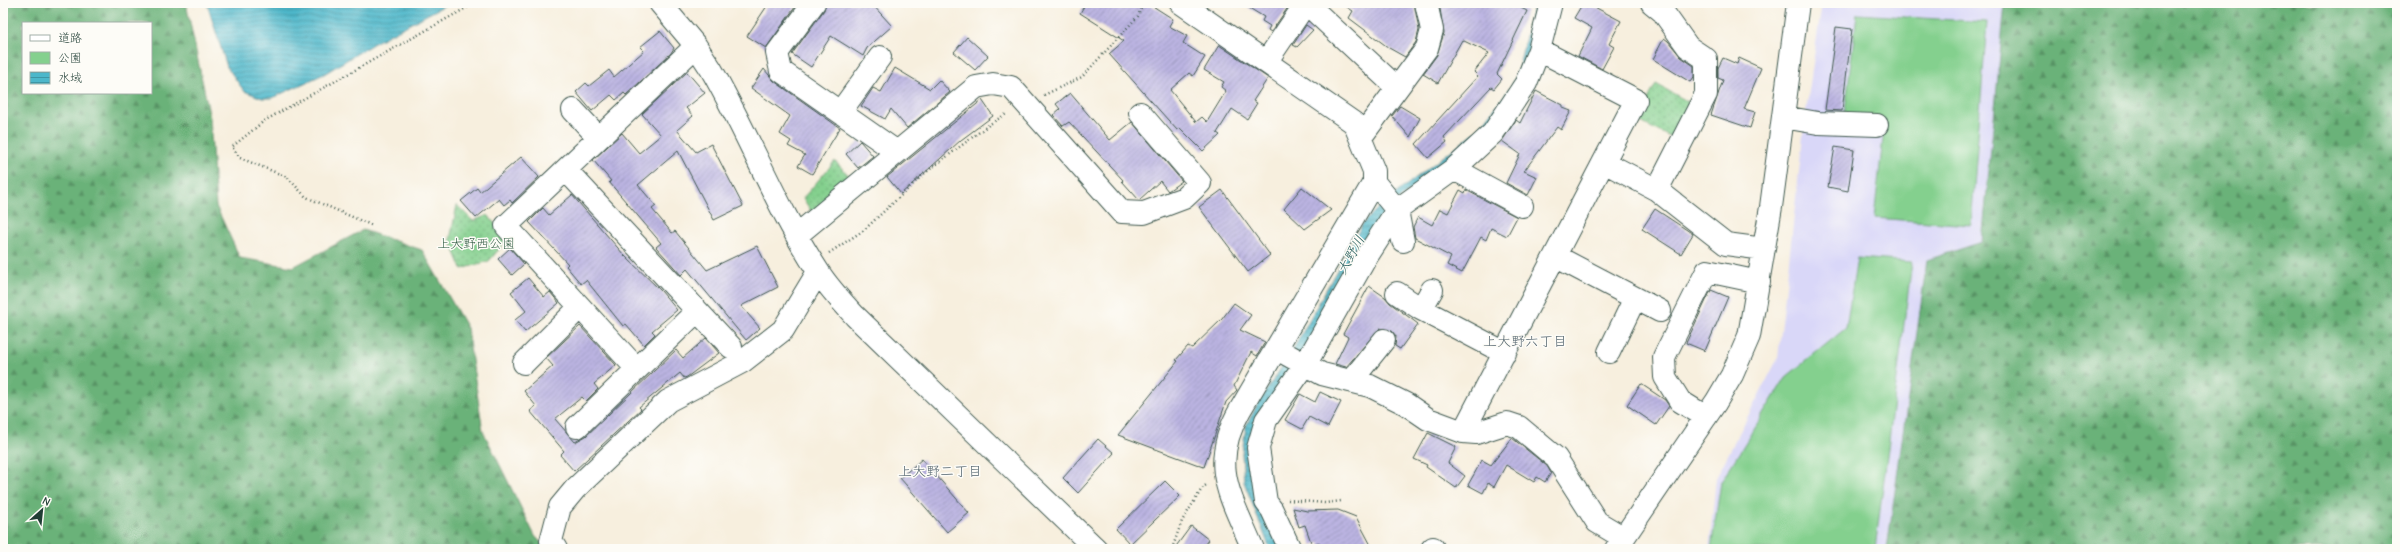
<svg xmlns="http://www.w3.org/2000/svg" width="2400" height="552" viewBox="0 0 2400 552" font-family="'Comic Neue','Klee One',sans-serif">
<style>
.built{fill:#d9d7f8}
.green{fill:url(#green-dots);stroke:#528661}
.forest{fill:url(#forest-firs);stroke:#457856;fill-rule:evenodd}
.pitch{fill:#84d08e;stroke:#528661}
.water{fill:url(#water-rules);stroke:#367a7f}
.building{fill:url(#building-hatch)}
.lines{fill:none;stroke-linecap:round;stroke-linejoin:round}
.minor-casing{stroke:#3f584e;stroke-width:24}
.path{stroke:#3f584e;stroke-width:2.5;stroke-dasharray:1 3;stroke-linecap:butt}
.minor{stroke:#fff;stroke-width:22}
.labels{text-anchor:middle;dominant-baseline:central;stroke-width:3;stroke-linejoin:round;paint-order:stroke}
.park-label{font-size:13px;fill:#38624a;stroke:#fdfcf7}
.water-label{font-size:14px;font-style:italic;fill:#2d6261;stroke:#fdfcf7}
.neighbourhood-label{font-size:14px;fill:#566771;stroke:#fdfcf7}
</style>
<defs>
<pattern id="green-dots" width="8" height="8" patternUnits="userSpaceOnUse"><rect width="8" height="8" fill="#84d08e"/><path d="M2 2h.1M6 6h.1" fill="none" stroke="#6baa75" stroke-width="1.8" stroke-linecap="round"/></pattern>
<pattern id="forest-firs" width="22" height="20" patternUnits="userSpaceOnUse"><rect width="22" height="20" fill="#6bb279"/><path d="M5 1l3.5 6h-7zM16 11l3.5 6h-7z" fill="#579264"/></pattern>
<pattern id="water-rules" width="6" height="5" patternUnits="userSpaceOnUse"><rect width="6" height="5" fill="#4db7ca"/><path d="M0 2.5h6" fill="none" stroke="#3f96a5"/></pattern>
<pattern id="building-hatch" width="6" height="6" patternUnits="userSpaceOnUse"><rect width="6" height="6" fill="#bbb4e2"/><path d="M-1 1l2-2M0 6l6-6M5 7l2-2" fill="none" stroke="#9794b8"/></pattern>
</defs>
<rect width="100%" height="100%" fill="#fdfcf7"/>
<filter id="ink" filterUnits="userSpaceOnUse"><feTurbulence type="fractalNoise" baseFrequency=".025" numOctaves="2"/><feDisplacementMap in="SourceGraphic" scale="8" xChannelSelector="R" yChannelSelector="G"/><feConvolveMatrix kernelMatrix="1 2 1 2 8 2 1 2 1" color-interpolation-filters="sRGB"/></filter>
<filter id="wash" filterUnits="userSpaceOnUse"><feTurbulence type="fractalNoise" baseFrequency=".012" numOctaves="4" result="noise"/><feDisplacementMap in="SourceGraphic" scale="16" xChannelSelector="R" yChannelSelector="G"/><feGaussianBlur stdDeviation="0.9" result="paint"/><feColorMatrix in="noise" values="0 0 0 0 0 0 0 0 0 0 0 0 0 0 0 0 0 1.4 0 .05"/><feComposite in="paint" operator="in"/></filter>
<g filter="url(#wash)">
<rect width="100%" height="100%" fill="#f7efde"/>
<path class="built" d="M 1822,3 L 2151,3 L 1966,549 L 1709,549 L 1716,478 L 1778,358 L 1805,118 Z"/>
<path class="green" d="M 1656,84 L 1696,106 L 1677,141 L 1637,120 Z
M 835,161 L 856,183 L 814,216 L 803,198 Z
M 457,205 L 473,221 L 488,215 L 507,240 L 489,261 L 462,269 L 450,240 Z"/>
<path class="forest" d="M 3,3 L 188,3 L 187,8 L 210,118 L 216,206 L 240,258 L 293,267 L 363,230 L 422,250 L 467,328 L 483,431 L 535,536 L 547,549 L 3,549 ZM 23,23 L 151,23 L 151,93 L 23,93 Z
M 2005,3 L 2397,3 L 2397,549 L 1887,549 L 1927,260 L 1982,242 Z"/>
<path class="pitch" d="M 1857,14 L 1987,22 L 1971,225 L 1874,218 L 1885,121 L 1844,118 Z
M 1857,258 L 1912,262 L 1875,549 L 1711,549 L 1721,482 L 1786,377 L 1846,328 Z"/>
<path class="water" d="M 208,3 L 449,3 L 376,42 L 324,74 L 272,98 L 262,98 L 244,91 L 227,67 L 208,7 Z
M 1534,3 L 1542,3 L 1527,60 L 1484,135 L 1386,209 L 1307,345 L 1258,420 L 1281,549 L 1270,549 L 1244,482 L 1242,453 L 1246,426 L 1258,403 L 1291,353 L 1363,223 L 1382,204 L 1479,129 L 1512,85 L 1517,74 Z"/>
<g id="blocks">
<path class="building" d="M 769,3 L 798,3 L 766,48 L 747,36 Z
M 826,3 L 871,3 L 892,26 L 867,48 L 863,56 L 831,36 L 811,67 L 792,54 L 824,10 Z
M 1086,3 L 1148,3 L 1173,19 L 1169,26 L 1187,36 L 1183,43 L 1205,57 L 1193,76 L 1189,73 L 1170,90 L 1196,122 L 1202,117 L 1207,122 L 1226,91 L 1221,87 L 1224,82 L 1204,70 L 1219,45 L 1268,78 L 1253,101 L 1257,103 L 1247,119 L 1232,109 L 1217,133 L 1220,135 L 1203,151 L 1180,128 L 1177,130 L 1109,54 L 1124,41 L 1080,13 Z
M 1241,3 L 1291,3 L 1271,32 L 1268,30 L 1270,26 L 1262,21 L 1264,17 Z
M 1341,3 L 1414,3 L 1419,30 L 1416,42 L 1405,57 L 1389,48 L 1349,18 L 1353,11 Z
M 1439,3 L 1524,3 L 1521,8 L 1527,11 L 1497,74 L 1502,79 L 1494,89 L 1491,87 L 1444,137 L 1447,142 L 1428,158 L 1416,144 L 1478,76 L 1474,72 L 1489,53 L 1462,40 L 1438,83 L 1423,74 L 1437,55 L 1444,33 Z
M 1583,3 L 1587,3 L 1621,21 L 1609,44 L 1614,47 L 1602,69 L 1578,56 L 1592,28 L 1574,18 Z
M 1306,25 L 1313,30 L 1297,47 L 1293,45 Z
M 1836,27 L 1852,29 L 1842,111 L 1825,110 Z
M 660,31 L 674,48 L 671,53 L 626,95 L 624,93 L 616,100 L 611,95 L 592,111 L 576,92 L 586,83 L 589,86 L 609,70 L 614,77 L 644,51 L 640,47 Z
M 967,37 L 988,56 L 975,70 L 954,52 Z
M 1664,38 L 1668,41 L 1681,57 L 1694,66 L 1694,77 L 1690,82 L 1653,59 Z
M 1723,58 L 1737,64 L 1739,58 L 1761,68 L 1744,109 L 1755,112 L 1750,128 L 1711,115 L 1723,80 L 1718,78 L 1718,68 Z
M 895,68 L 930,89 L 939,80 L 950,92 L 907,128 L 891,109 L 885,119 L 861,106 L 873,88 L 881,92 Z
M 764,69 L 774,81 L 840,128 L 812,174 L 798,166 L 805,155 L 788,146 L 791,141 L 780,134 L 790,116 L 751,88 Z
M 687,72 L 705,93 L 686,108 L 693,116 L 677,130 L 696,152 L 711,144 L 743,206 L 714,220 L 678,151 L 638,185 L 656,206 L 652,209 L 672,233 L 675,231 L 707,270 L 757,246 L 778,287 L 741,306 L 760,328 L 746,340 L 687,269 L 681,275 L 666,258 L 656,247 L 661,243 L 609,182 L 611,181 L 593,160 L 622,133 L 639,153 L 661,135 L 642,114 Z
M 1536,91 L 1563,105 L 1563,108 L 1571,111 L 1561,130 L 1557,127 L 1524,171 L 1537,177 L 1528,195 L 1506,183 L 1520,154 L 1502,141 L 1516,120 L 1520,123 Z
M 1070,93 L 1110,140 L 1132,122 L 1182,181 L 1168,191 L 1160,181 L 1139,200 L 1122,181 L 1123,180 L 1069,122 L 1063,126 L 1053,115 L 1060,109 L 1056,104 Z
M 982,100 L 993,116 L 961,140 L 901,194 L 887,177 Z
M 1400,106 L 1420,118 L 1410,137 L 1392,116 Z
M 860,141 L 873,156 L 858,168 L 846,154 Z
M 1835,147 L 1854,150 L 1848,191 L 1828,187 Z
M 521,157 L 539,177 L 512,203 L 510,200 L 504,205 L 499,199 L 476,218 L 461,201 L 477,188 L 480,192 Z
M 1302,187 L 1331,210 L 1305,229 L 1284,209 Z
M 1222,190 L 1270,255 L 1248,272 L 1199,207 Z
M 1460,190 L 1465,193 L 1466,190 L 1517,217 L 1507,236 L 1491,228 L 1486,240 L 1481,237 L 1462,273 L 1447,265 L 1451,257 L 1415,238 L 1413,227 L 1418,217 L 1432,225 L 1440,209 L 1448,213 Z
M 572,195 L 624,255 L 661,291 L 677,310 L 652,331 L 655,334 L 644,345 L 626,324 L 623,326 L 586,280 L 581,284 L 566,266 L 568,264 L 529,222 L 543,208 L 549,215 Z
M 1655,209 L 1693,234 L 1681,254 L 1642,229 Z
M 510,248 L 524,264 L 512,275 L 498,259 Z
M 528,278 L 544,297 L 550,292 L 559,303 L 525,332 L 515,320 L 526,311 L 511,292 Z
M 1369,286 L 1385,297 L 1390,303 L 1418,324 L 1400,349 L 1395,346 L 1396,336 L 1392,331 L 1380,328 L 1346,367 L 1335,364 L 1348,337 L 1343,334 Z
M 1711,290 L 1728,297 L 1705,351 L 1686,343 Z
M 1234,303 L 1251,315 L 1240,330 L 1265,342 L 1257,356 L 1251,352 L 1234,386 L 1237,390 L 1226,402 L 1204,467 L 1118,435 L 1178,361 L 1176,360 L 1188,346 L 1192,348 L 1222,319 Z
M 580,326 L 616,365 L 594,384 L 598,389 L 586,401 L 582,397 L 555,419 L 575,442 L 586,436 L 676,350 L 683,358 L 706,338 L 719,353 L 687,377 L 684,378 L 680,373 L 639,407 L 641,409 L 574,471 L 560,455 L 564,451 L 530,411 L 536,406 L 524,391 L 553,366 L 546,358 Z
M 1641,384 L 1665,400 L 1669,406 L 1656,425 L 1627,405 Z
M 1320,392 L 1341,402 L 1328,427 L 1309,417 L 1302,429 L 1285,420 L 1300,394 L 1315,402 Z
M 1428,433 L 1456,447 L 1448,463 L 1465,476 L 1456,488 L 1426,467 L 1427,465 L 1414,459 Z
M 1512,438 L 1547,466 L 1551,473 L 1545,482 L 1537,477 L 1534,482 L 1506,465 L 1494,487 L 1488,483 L 1483,493 L 1468,485 L 1482,460 L 1491,465 Z
M 1098,439 L 1114,453 L 1078,493 L 1063,478 Z
M 922,459 L 969,513 L 947,532 L 900,478 Z
M 1165,481 L 1180,496 L 1130,544 L 1116,529 Z
M 1293,508 L 1307,511 L 1338,510 L 1356,517 L 1373,549 L 1322,549 L 1319,543 L 1312,545 L 1305,525 L 1299,527 Z
M 1191,526 L 1209,540 L 1202,549 L 1174,549 Z"/>
</g>
</g>
<g filter="url(#ink)">
<use href="#blocks" fill-opacity="0" stroke="#3f584e" stroke-width="1"/>
<g class="lines">
<g class="minor-casing">
<path id="minor" d="M 660,3 L 696,46 L 711,69 C 749,135 776,207 818,271 C 828,287 842,302 855,316 L 1096,549
M 814,3 L 777,53 L 781,71 L 897,152
M 1181,3 L 1354,123 L 1374,171 L 1374,182 L 1240,410 C 1208,466 1231,496 1253,549
M 1306,3 L 1396,87
M 1652,3 L 1663,12 L 1688,47 L 1706,59 L 1706,94 L 1657,190
M 1266,62 L 1306,3
M 573,110 L 599,138
M 841,111 L 880,57
M 1783,117 L 1818,123 L 1877,125
M 1361,137 L 1427,48 L 1432,30 L 1426,3
M 1604,162 L 1657,190 L 1726,244 L 1764,249
M 1454,169 L 1522,206
M 566,170 L 731,347
M 1374,182 L 1397,210 L 1403,241
M 797,235 L 976,87 L 993,84 L 1011,87 L 1122,212 L 1144,213 L 1184,198 L 1200,183 L 1140,113
M 1555,256 L 1660,311
M 1397,293 L 1421,309 L 1505,353
M 1421,309 L 1432,290
M 1277,349 L 1322,374 L 1370,386 L 1406,404 L 1428,419 L 1463,432 L 1476,433 L 1507,423 L 1519,427 L 1556,458 L 1597,522 L 1624,538
M 1609,352 L 1635,298
M 524,363 L 580,307
M 637,369 L 506,226 L 696,46
M 1352,380 L 1384,340
M 1706,417 L 1680,401 L 1665,377 L 1664,357 L 1707,271 L 1759,282
M 577,427 L 697,311
M 1463,432 L 1636,100 L 1539,50
M 556,549 L 551,541 L 560,507 L 575,489 L 668,401 L 742,362 L 783,330 L 818,272
M 1290,549 L 1272,510 L 1266,502 L 1258,448 L 1266,420 L 1305,365 L 1364,261 L 1397,210 L 1454,169 L 1493,133 L 1526,83 L 1539,50 L 1551,3
M 1432,549 L 1433,548
M 1616,549 L 1716,402 L 1732,375 L 1749,336 L 1771,207 L 1798,3"/>
</g>
<path class="path" d="M 1044,95 L 1082,77 L 1138,16 L 1140,10 L 1147,3
M 371,225 L 306,197 L 287,177 L 240,158 L 232,147 L 264,121 L 475,3
M 829,253 L 864,230 L 925,173 L 990,124 L 1008,113
M 1288,500 L 1325,503 L 1341,501
M 1172,549 L 1182,521 L 1203,487 L 1208,484"/>
<use href="#minor" class="minor"/>
</g>
</g>
<g class="labels">
<g class="park-label">
<text x="476" y="243">上大野西公園</text>
</g>
<g class="water-label">
<text transform="translate(1351 255) rotate(-61)">大野川</text>
</g>
<g class="neighbourhood-label">
<text x="1525" y="341">上大野六丁目</text>
<text x="940" y="471">上大野二丁目</text>
</g>
</g>
<rect width="2400" height="552" fill="none" stroke="#fdfcf7" stroke-width="16"/>
<rect x="22" y="22" width="130" height="72" fill="#fdfcf7" stroke="#a4b0a9"/>
<rect x="30" y="35" width="20" height="6" fill="#ffffff" stroke="#a4b0a9"/>
<text x="58" y="42" font-size="12" fill="#1f3d34">道路</text>
<rect x="30" y="52" width="20" height="12" fill="#84d08e" stroke="#a4b0a9"/>
<text x="58" y="62" font-size="12" fill="#1f3d34">公園</text>
<rect x="30" y="72" width="20" height="12" fill="url(#water-rules)" stroke="#a4b0a9"/>
<text x="58" y="82" font-size="12" fill="#1f3d34">水域</text>
<g transform="translate(42 510) rotate(27)" stroke="#fdfcf7" stroke-width="3" paint-order="stroke">
<path d="M0-3L7 15L0 10L-7 15Z" fill="#1f3d34"/>
<text y="-6" font-size="11" font-weight="bold" text-anchor="middle" fill="#1f3d34">N</text>
</g>
</svg>
